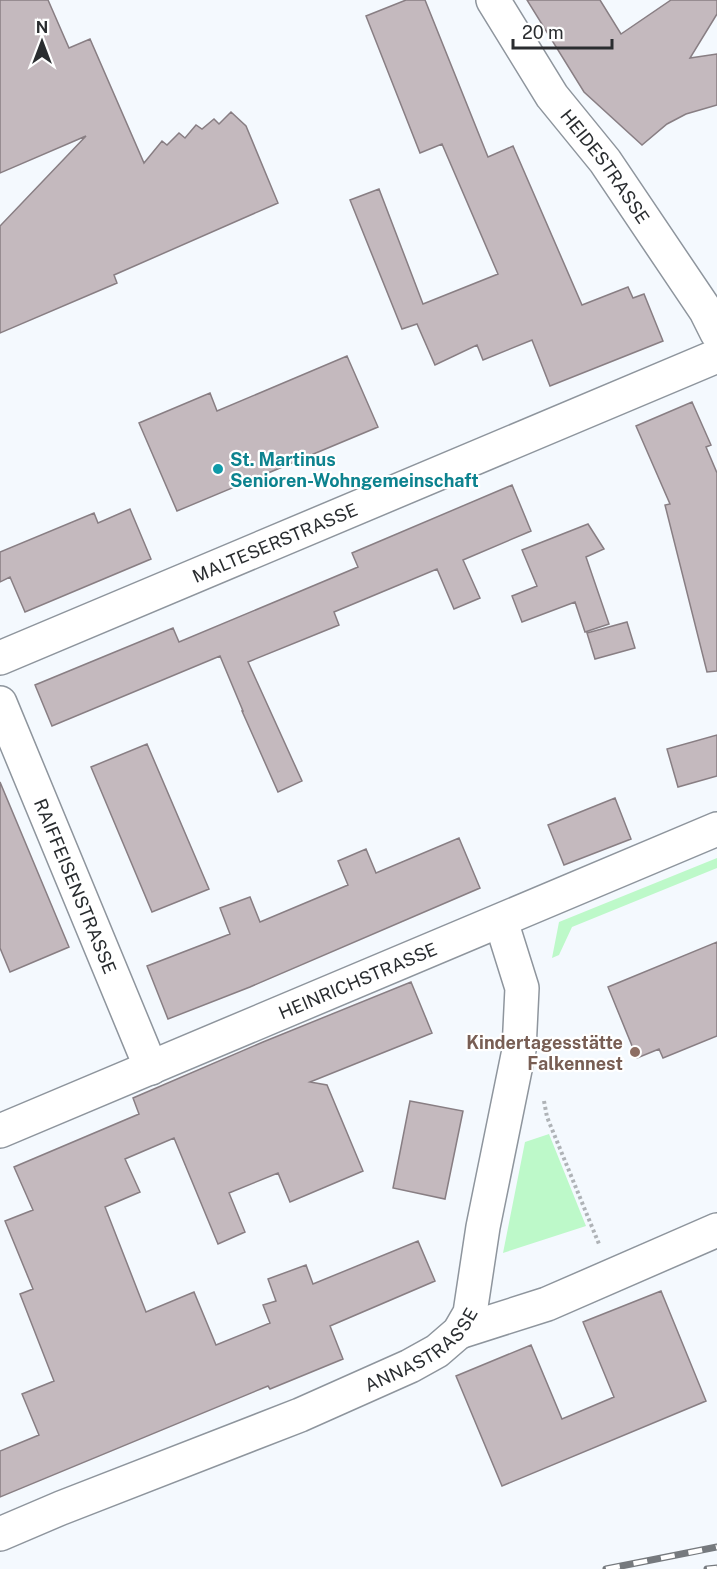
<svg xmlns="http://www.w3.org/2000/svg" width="717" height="1569" viewBox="0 0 717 1569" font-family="'Public Sans',sans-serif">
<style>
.green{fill:#bdf9c9}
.building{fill:#c4b9be;stroke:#887e83;stroke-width:1.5}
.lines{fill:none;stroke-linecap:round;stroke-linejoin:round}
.minor-casing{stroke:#8e959d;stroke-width:36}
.major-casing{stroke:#8e959d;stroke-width:36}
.path{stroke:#afb3b7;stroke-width:4;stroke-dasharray:3 3;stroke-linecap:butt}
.minor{stroke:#fff;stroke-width:33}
.major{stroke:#fff;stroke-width:33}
.rail-casing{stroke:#767a7e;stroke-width:7}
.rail{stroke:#fff;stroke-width:4.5;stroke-dasharray:14;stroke-linecap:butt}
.culture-dot{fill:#0f9aa8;stroke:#fff;stroke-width:2}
.education-dot{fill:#8d6e63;stroke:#fff;stroke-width:2}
.labels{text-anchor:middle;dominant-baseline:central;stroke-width:4.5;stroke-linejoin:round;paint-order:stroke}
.street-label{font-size:18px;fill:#2a2d30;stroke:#fff}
.culture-label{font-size:18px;font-weight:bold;fill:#0d838f;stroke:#fff;text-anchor:start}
.education-label{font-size:18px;font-weight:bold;fill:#785e54;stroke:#fff;text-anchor:end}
</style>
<rect width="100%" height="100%" fill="#f4f9fe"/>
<path class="green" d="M 717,858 L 717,868 L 572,927 L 559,955 L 552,958 L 559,922 Z
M 549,1134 L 586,1226 L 503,1253 L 525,1142 Z"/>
<path class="building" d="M 0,0 L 48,0 L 69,48 L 90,39 L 144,163 L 162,141 L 167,145 L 179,133 L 185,138 L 196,125 L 202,129 L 214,119 L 219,124 L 231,112 L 246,126 L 278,203 L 114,275 L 117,283 L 0,333 L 0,226 L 86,136 L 0,173 Z
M 406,0 L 425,0 L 488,157 L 513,146 L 582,305 L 628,287 L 633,298 L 644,294 L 663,341 L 550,386 L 532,340 L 483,360 L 477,345 L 435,365 L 417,324 L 402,329 L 350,200 L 379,189 L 423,304 L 498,274 L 442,144 L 420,153 L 366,16 Z
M 527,0 L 600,0 L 621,34 L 671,0 L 717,0 L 717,14 L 690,58 L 717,54 L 717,105 L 686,114 L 667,124 L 642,145 L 584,92 Z
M 347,356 L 378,427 L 177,511 L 139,423 L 210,393 L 217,411 Z
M 692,402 L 711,445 L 706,447 L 717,473 L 717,671 L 707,672 L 665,505 L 670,504 L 636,426 Z
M 512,485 L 531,531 L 463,560 L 480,598 L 454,609 L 437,569 L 334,612 L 339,625 L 248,662 L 302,781 L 278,792 L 242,711 L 243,711 L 220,656 L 52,726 L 35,685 L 173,628 L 179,642 L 358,567 L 352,553 Z
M 130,509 L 151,559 L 25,612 L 10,577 L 0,582 L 0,552 L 94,513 L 98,523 Z
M 588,524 L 604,549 L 586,557 L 609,624 L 585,632 L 575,602 L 522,622 L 512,596 L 537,586 L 522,550 Z
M 627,622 L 635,648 L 595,659 L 587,633 Z
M 717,735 L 717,776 L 678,787 L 667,749 Z
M 147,744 L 209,889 L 152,912 L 91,767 Z
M 0,782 L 69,947 L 10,972 L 0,948 Z
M 615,798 L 631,839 L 564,865 L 548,825 Z
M 459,838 L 480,888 L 250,987 L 168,1019 L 147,966 L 230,934 L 220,908 L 250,897 L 260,922 L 348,885 L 338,861 L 366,849 L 376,873 Z
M 717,942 L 717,1036 L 663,1058 L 659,1049 L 637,1058 L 608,987 Z
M 411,982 L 432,1033 L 310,1082 L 327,1085 L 363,1171 L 290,1202 L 278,1173 L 229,1193 L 245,1232 L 218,1244 L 174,1138 L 125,1159 L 140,1192 L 105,1207 L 146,1312 L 194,1292 L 216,1345 L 270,1323 L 263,1305 L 276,1301 L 268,1279 L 306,1265 L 313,1284 L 418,1241 L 435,1281 L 330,1326 L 343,1359 L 270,1389 L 268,1386 L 0,1497 L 0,1451 L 39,1435 L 22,1394 L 54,1381 L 20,1294 L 33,1289 L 5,1221 L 33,1210 L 14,1167 L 139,1114 L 133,1098 L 263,1042 Z
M 410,1101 L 463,1111 L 445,1199 L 393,1188 Z
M 661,1291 L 706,1401 L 502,1486 L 456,1376 L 531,1345 L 562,1419 L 614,1397 L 583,1322 Z"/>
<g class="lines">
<g class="minor-casing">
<g id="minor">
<path id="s1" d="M 0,658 L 717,356"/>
<path id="s2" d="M 0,703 L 151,1068"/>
<path id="s3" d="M 0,1131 L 717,829"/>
<path d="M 459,1332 L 547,1304 L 717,1230"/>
<path id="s4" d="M 0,1534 L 61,1508 L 300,1415 L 410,1366 L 437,1351 L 459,1332 L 470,1313 L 483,1227 L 519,1050 L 522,988 L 501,921"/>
</g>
</g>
<g class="major-casing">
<g id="major">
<path id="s5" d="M 493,0 L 552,96 L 605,161 L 706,311 L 717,333"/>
</g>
</g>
<path class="path" d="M 544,1101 L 547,1117 L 599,1244"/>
<use href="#minor" class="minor"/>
<use href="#major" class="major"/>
<g class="rail-casing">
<path id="rail" d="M 606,1569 L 717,1547
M 707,1569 L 717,1568"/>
</g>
<use href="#rail" class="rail"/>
</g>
<circle class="culture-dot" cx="218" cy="469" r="6"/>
<circle class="education-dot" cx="635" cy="1052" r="6"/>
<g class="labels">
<g class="street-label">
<text stroke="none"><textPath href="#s5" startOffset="201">HEIDESTRASSE</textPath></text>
<text stroke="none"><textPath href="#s1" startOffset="298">MALTESERSTRASSE</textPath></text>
<text stroke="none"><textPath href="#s2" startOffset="198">RAIFFEISENSTRASSE</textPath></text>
<text stroke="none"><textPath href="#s3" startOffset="388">HEINRICHSTRASSE</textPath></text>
<text stroke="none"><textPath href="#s4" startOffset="462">ANNASTRASSE</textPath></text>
</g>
<g class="culture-label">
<text x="230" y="459">St. Martinus<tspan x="230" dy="21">Senioren-Wohngemeinschaft</tspan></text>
</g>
<g class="education-label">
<text x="623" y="1042">Kindertagesstätte<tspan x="623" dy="21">Falkennest</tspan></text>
</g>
</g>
<g transform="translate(42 42)" stroke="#ffffff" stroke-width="4.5" paint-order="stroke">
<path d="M0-4.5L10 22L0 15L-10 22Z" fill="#2a2d30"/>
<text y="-9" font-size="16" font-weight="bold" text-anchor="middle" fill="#2a2d30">N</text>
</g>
<path d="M513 39v9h99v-9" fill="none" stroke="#2a2d30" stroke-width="3"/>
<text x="522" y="39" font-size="18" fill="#2a2d30" stroke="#ffffff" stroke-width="4.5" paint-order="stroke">20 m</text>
</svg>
